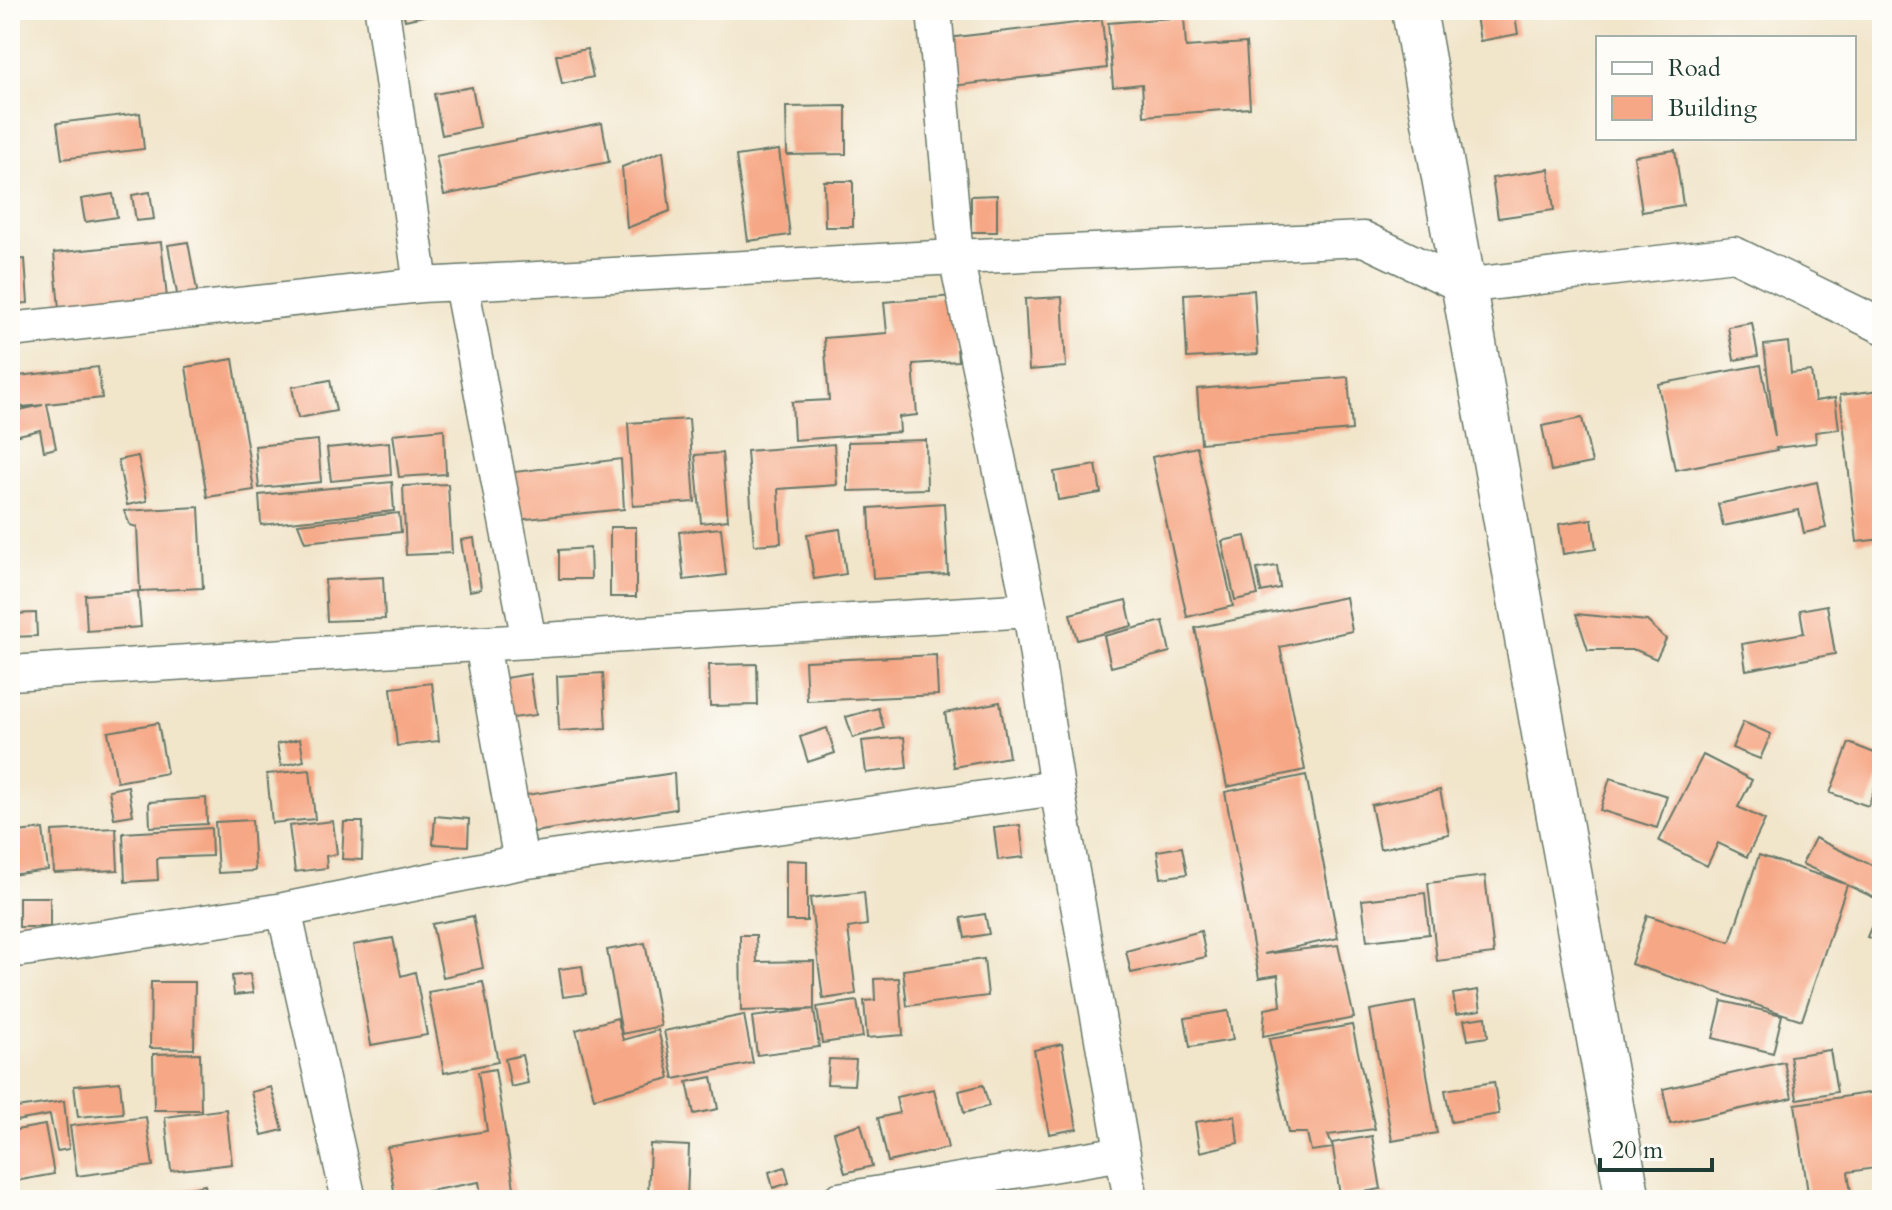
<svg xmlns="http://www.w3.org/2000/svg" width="1892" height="1210" viewBox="0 0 1892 1210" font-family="Cardo,serif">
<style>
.building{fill:#f6a785}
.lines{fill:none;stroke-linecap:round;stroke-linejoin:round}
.street-casing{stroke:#687868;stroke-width:37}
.secondary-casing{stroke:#687868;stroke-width:47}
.street{stroke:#fff;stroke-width:34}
.secondary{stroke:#fff;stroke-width:44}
</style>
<rect width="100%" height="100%" fill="#fdfcf7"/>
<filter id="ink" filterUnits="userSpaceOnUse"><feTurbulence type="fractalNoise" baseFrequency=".0125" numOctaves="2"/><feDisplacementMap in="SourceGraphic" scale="16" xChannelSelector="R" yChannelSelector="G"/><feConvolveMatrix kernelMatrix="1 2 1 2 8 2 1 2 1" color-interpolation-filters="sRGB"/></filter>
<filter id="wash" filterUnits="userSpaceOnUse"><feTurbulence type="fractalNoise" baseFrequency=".006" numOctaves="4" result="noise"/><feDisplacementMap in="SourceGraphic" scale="32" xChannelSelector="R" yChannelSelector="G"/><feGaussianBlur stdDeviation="1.8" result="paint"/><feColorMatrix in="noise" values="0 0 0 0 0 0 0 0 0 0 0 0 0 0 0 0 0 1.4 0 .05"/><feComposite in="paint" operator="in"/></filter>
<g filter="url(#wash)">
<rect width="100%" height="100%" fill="#f1e5ca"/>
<g id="blocks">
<path class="building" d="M 403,10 L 445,10 L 446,11 L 405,20 Z
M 1475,10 L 1514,10 L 1518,34 L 1480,41 Z
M 1184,17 L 1186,47 L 1246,43 L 1250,108 L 1144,116 L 1142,84 L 1113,87 L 1108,23 Z
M 1102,20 L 1107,68 L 944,87 L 939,39 Z
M 587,49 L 593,77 L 562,84 L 556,55 Z
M 472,87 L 480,127 L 442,135 L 434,94 Z
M 846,106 L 846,154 L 787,155 L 786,107 Z
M 140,113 L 144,149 L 62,159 L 57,123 Z
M 602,123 L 609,162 L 444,195 L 436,156 Z
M 779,150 L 790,235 L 748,241 L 736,156 Z
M 1675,150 L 1683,205 L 1642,212 L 1634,156 Z
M 663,151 L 670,211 L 627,228 L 622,167 Z
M 1549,169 L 1554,210 L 1498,218 L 1492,178 Z
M 824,181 L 853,181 L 853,227 L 825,227 Z
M 150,192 L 154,219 L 136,221 L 132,195 Z
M 113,194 L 117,217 L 85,222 L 81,199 Z
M 997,195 L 997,232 L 971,232 L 971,196 Z
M 10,205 L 14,205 L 17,230 L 10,231 Z
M 161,242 L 167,298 L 59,309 L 54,253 Z
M 188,242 L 198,296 L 178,299 L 168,245 Z
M 25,259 L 28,303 L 10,304 L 10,260 Z
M 1254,290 L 1258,354 L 1187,358 L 1184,294 Z
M 953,296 L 958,361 L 913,364 L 917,415 L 899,417 L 900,432 L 794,440 L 792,402 L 829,400 L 824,338 L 887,333 L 884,302 Z
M 1062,297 L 1066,367 L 1029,370 L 1025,299 Z
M 1752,323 L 1758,356 L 1734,360 L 1728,327 Z
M 1788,342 L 1791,373 L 1811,371 L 1815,401 L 1835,398 L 1839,429 L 1815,432 L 1816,443 L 1776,448 L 1777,450 L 1675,470 L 1658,384 L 1761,365 L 1775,437 L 1764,345 Z
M 233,359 L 254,490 L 207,497 L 186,367 Z
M 98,367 L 102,398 L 47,404 L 56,448 L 44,451 L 40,430 L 10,437 L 10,412 L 43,405 L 10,408 L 10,377 Z
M 1348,377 L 1352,430 L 1201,443 L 1197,389 Z
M 330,380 L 336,411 L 298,418 L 292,387 Z
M 1882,390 L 1882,539 L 1857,542 L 1840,395 Z
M 1582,418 L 1592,463 L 1551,471 L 1542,426 Z
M 689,419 L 695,502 L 633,506 L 628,423 Z
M 444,429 L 446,474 L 399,477 L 393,434 Z
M 318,440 L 321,482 L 259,488 L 255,446 Z
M 926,440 L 927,489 L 848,491 L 848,442 Z
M 389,442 L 391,475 L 331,481 L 327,448 Z
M 834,444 L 837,485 L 778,489 L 781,543 L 754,545 L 747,451 Z
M 1197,447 L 1233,606 L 1187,617 L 1152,457 Z
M 722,453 L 728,520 L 701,523 L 695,455 Z
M 138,456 L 147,501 L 127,505 L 118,460 Z
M 621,459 L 624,509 L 517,520 L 506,473 Z
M 1096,465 L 1101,493 L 1058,500 L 1054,472 Z
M 392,482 L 394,511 L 261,525 L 259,495 Z
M 1817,482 L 1826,528 L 1804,533 L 1799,510 L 1723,526 L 1718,504 Z
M 448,484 L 452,553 L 406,555 L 403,486 Z
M 944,503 L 948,574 L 873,579 L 869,508 Z
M 199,507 L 203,588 L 140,591 L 137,527 L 130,525 L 124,511 Z
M 399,513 L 401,532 L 305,542 L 298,524 Z
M 1592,519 L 1596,549 L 1563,554 L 1559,524 Z
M 610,527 L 636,527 L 636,597 L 610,597 Z
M 721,528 L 726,575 L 684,580 L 679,532 Z
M 840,529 L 846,574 L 814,579 L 807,534 Z
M 1245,536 L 1258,595 L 1235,600 L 1222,541 Z
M 474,538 L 481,589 L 469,591 L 461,540 Z
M 590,548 L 591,579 L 559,579 L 559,550 Z
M 1277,566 L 1280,588 L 1261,592 L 1257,569 Z
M 383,577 L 385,619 L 327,621 L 325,580 Z
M 138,591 L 141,627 L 87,631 L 85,595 Z
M 1346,597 L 1352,631 L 1280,647 L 1305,770 L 1227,787 L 1195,628 Z
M 1126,600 L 1132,626 L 1077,640 L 1070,614 Z
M 1827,605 L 1835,654 L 1746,670 L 1742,644 L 1804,633 L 1800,610 Z
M 36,613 L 37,636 L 10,637 L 10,614 Z
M 1576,614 L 1647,621 L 1666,639 L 1656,659 L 1636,650 L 1588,650 Z
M 1163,621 L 1170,652 L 1111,667 L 1104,636 Z
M 936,655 L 938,695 L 807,701 L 805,661 Z
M 757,664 L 758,705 L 710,706 L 709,665 Z
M 603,673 L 606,728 L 559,731 L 557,676 Z
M 530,674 L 536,715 L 505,719 L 499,679 Z
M 432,683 L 439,741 L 397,746 L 391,688 Z
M 1000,702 L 1009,757 L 954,767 L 945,713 Z
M 878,708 L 884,728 L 853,738 L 846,717 Z
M 1743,722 L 1771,734 L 1760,759 L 1732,748 Z
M 158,723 L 167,773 L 117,782 L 108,732 Z
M 827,728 L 835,753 L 808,762 L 800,737 Z
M 904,737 L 907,768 L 866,773 L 862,741 Z
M 300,739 L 304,761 L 281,766 L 277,744 Z
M 1849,743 L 1882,756 L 1882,770 L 1868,806 L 1830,793 Z
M 1703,755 L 1752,780 L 1738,807 L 1765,820 L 1747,857 L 1718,843 L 1707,866 L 1659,841 Z
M 310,770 L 315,819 L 272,823 L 267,774 Z
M 674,773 L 676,809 L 534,832 L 526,795 Z
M 1306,775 L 1338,938 L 1264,954 L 1338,945 L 1354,1018 L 1263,1036 L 1265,1009 L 1281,1006 L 1278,975 L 1259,978 L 1225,792 Z
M 1610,778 L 1667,796 L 1657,828 L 1600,810 Z
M 128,786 L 133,815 L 114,818 L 109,790 Z
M 1440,790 L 1449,834 L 1380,849 L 1371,805 Z
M 206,798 L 207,824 L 150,827 L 149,802 Z
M 435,816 L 469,819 L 468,846 L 433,844 Z
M 252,820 L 255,871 L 218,873 L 215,822 Z
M 333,821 L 337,854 L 326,856 L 327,868 L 295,872 L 289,826 Z
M 344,822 L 363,822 L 362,860 L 342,859 Z
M 1020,825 L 1024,857 L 998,860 L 994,828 Z
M 116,828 L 118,870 L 54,873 L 52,831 Z
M 211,828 L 212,856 L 157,858 L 158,880 L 125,882 L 123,833 Z
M 43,829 L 48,870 L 10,875 L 10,833 Z
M 1815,838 L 1882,870 L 1882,887 L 1877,899 L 1847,885 L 1802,1020 L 1631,964 L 1647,915 L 1730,942 L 1759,855 L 1846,884 L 1802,864 Z
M 1182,847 L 1187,874 L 1161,878 L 1157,851 Z
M 786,860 L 807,861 L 807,921 L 786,921 Z
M 1485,876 L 1494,954 L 1437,961 L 1428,883 Z
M 864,892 L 867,925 L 848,928 L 856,994 L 823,999 L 810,898 Z
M 1425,893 L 1429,934 L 1367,941 L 1362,900 Z
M 19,897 L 50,897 L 50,927 L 19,927 Z
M 1877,913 L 1882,916 L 1882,943 L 1867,937 Z
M 985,914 L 989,934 L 965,938 L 961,918 Z
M 473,916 L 483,968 L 443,977 L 432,924 Z
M 1201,931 L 1206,957 L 1131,973 L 1126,951 Z
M 740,935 L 756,935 L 757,962 L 814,961 L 814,1009 L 741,1011 Z
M 393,938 L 401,976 L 415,972 L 427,1035 L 371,1045 L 353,945 Z
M 645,943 L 661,1026 L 622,1034 L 607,950 Z
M 984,959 L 988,996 L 907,1006 L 903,970 Z
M 582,966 L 586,994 L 563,997 L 559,969 Z
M 250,974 L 253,993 L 234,995 L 232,976 Z
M 899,978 L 903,1035 L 867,1038 L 864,1001 L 875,1000 L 874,979 Z
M 151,982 L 195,982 L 194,1049 L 150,1048 Z
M 483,982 L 498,1062 L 444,1073 L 428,992 Z
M 1478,990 L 1481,1010 L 1456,1014 L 1453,994 Z
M 857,1001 L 863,1037 L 822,1043 L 817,1007 Z
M 1722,1001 L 1782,1015 L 1773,1053 L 1713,1038 Z
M 1415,1002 L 1437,1133 L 1392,1141 L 1370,1010 Z
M 814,1009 L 819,1047 L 757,1055 L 752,1017 Z
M 1228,1011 L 1233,1040 L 1190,1047 L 1185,1018 Z
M 744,1015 L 753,1063 L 674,1079 L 664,1031 Z
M 1486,1017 L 1488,1037 L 1468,1040 L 1464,1020 Z
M 617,1018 L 623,1040 L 658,1030 L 670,1078 L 594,1098 L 576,1030 Z
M 1352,1025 L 1375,1129 L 1328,1135 L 1333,1148 L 1332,1143 L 1372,1136 L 1381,1189 L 1340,1196 L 1333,1148 L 1311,1151 L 1307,1133 L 1288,1133 L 1269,1039 Z
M 1062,1044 L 1077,1129 L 1049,1134 L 1034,1050 Z
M 1830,1050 L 1837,1092 L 1797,1099 L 1790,1056 Z
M 200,1053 L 201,1110 L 154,1110 L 153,1054 Z
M 522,1055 L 528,1083 L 511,1087 L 505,1059 Z
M 829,1059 L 856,1060 L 854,1085 L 827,1084 Z
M 1784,1062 L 1792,1098 L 1670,1124 L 1663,1089 Z
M 495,1069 L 516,1200 L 482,1200 L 479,1182 L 395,1197 L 387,1147 L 487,1131 L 478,1072 Z
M 712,1077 L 718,1109 L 694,1114 L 687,1082 Z
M 120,1082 L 123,1113 L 78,1117 L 74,1086 Z
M 1494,1082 L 1499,1114 L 1451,1122 L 1445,1090 Z
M 983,1085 L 989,1106 L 964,1113 L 959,1091 Z
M 271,1087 L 283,1130 L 262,1135 L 251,1092 Z
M 934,1089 L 948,1148 L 888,1162 L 878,1118 L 899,1113 L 896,1097 Z
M 1882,1091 L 1882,1167 L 1848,1172 L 1852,1200 L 1809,1200 L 1795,1104 Z
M 64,1101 L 69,1149 L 57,1151 L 50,1115 L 10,1122 L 10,1109 Z
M 226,1109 L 232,1164 L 171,1171 L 165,1117 Z
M 1235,1116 L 1238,1143 L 1200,1152 L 1195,1122 Z
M 146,1117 L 153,1166 L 77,1176 L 70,1126 Z
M 861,1124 L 872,1166 L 845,1173 L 834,1132 Z
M 45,1125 L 54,1174 L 10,1182 L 10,1131 Z
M 650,1144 L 689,1146 L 687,1200 L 648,1199 Z
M 785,1167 L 789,1183 L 773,1188 L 769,1172 Z
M 205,1185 L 208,1200 L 170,1200 L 169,1192 Z
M 1387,1193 L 1388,1200 L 1354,1200 L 1354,1198 Z"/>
</g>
</g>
<g filter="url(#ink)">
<use href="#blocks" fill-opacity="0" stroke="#687868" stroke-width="2"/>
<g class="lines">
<g class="street-casing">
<path id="street" d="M 382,10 L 421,285
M 934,10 L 956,257 L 1030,610 L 1057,788 L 1131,1200
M 461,284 L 529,641
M 10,330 L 421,285 L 956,257 L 1364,239 L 1463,286 L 1734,254 L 1882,326
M 482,644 L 521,862
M 10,673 L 1030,610
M 284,910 L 349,1200
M 10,951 L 284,910 L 521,862 L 1057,788
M 839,1200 L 1123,1153"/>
</g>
<g class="secondary-casing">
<path id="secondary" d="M 1414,10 L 1628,1200"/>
</g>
<use href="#street" class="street"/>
<use href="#secondary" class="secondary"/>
</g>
</g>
<rect width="1892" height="1210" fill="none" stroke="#fdfcf7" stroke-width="40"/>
<rect x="1596" y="36" width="260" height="104" fill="#fdfcf7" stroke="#a4b0a9" stroke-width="2"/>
<rect x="1612" y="62" width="40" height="12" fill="#ffffff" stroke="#a4b0a9" stroke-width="2"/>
<text x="1668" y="76" font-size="24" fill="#1f3d34">Road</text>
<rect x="1612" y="96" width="40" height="24" fill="#f6a785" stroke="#a4b0a9" stroke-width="2"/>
<text x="1668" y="116" font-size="24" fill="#1f3d34">Building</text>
<path d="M1600 1158v12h112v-12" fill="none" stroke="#1f3d34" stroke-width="4"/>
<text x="1612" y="1158" font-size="24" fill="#1f3d34" stroke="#fdfcf7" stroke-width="6" paint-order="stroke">20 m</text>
</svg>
